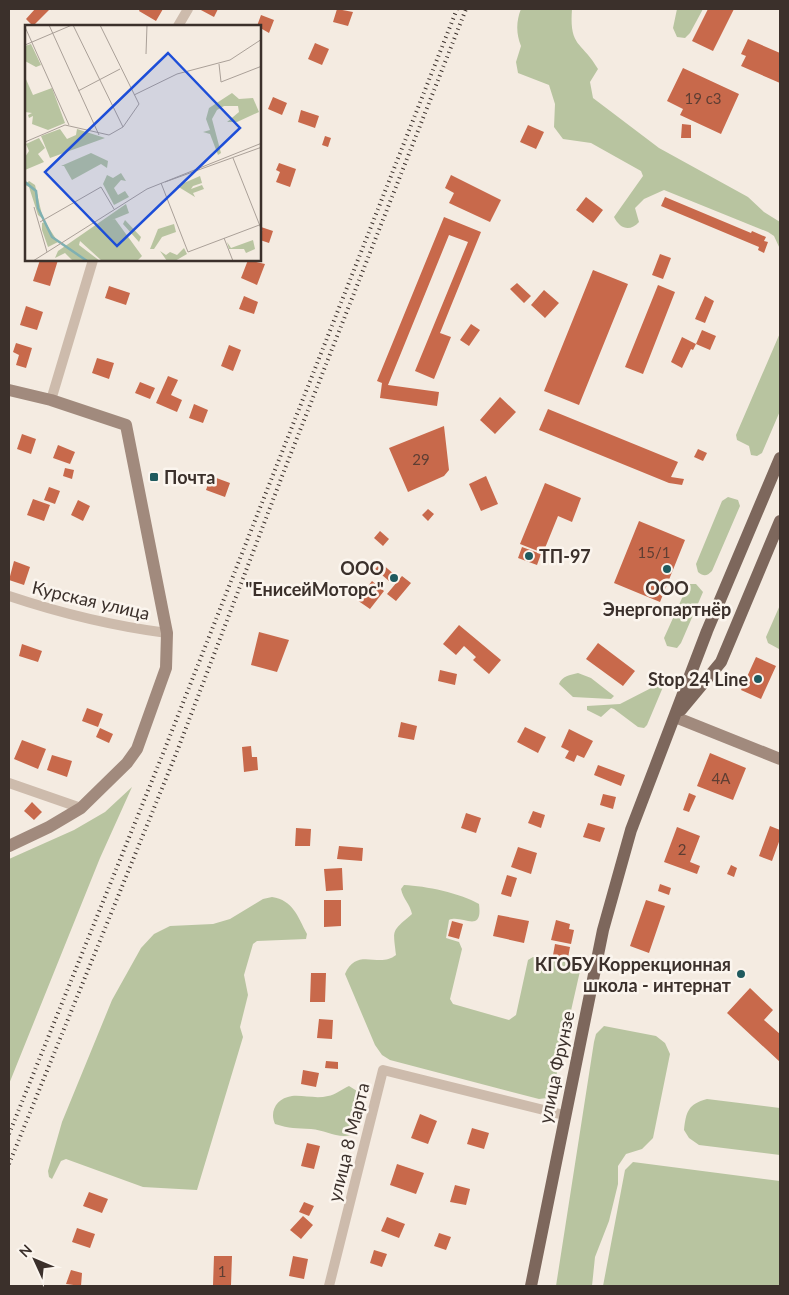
<svg xmlns="http://www.w3.org/2000/svg" width="789" height="1295" viewBox="0 0 789 1295" font-family="Lato,sans-serif">
<style>
.green{fill:#b8c4a0}
.building{fill:#c8694b}
.lines{fill:none;stroke-linecap:round;stroke-linejoin:round}
.street{stroke:#cdbbac;stroke-width:10}
.secondary{stroke:#a18a7d;stroke-width:12}
.primary{stroke:#7d675c;stroke-width:12}
.rail{stroke:#3b302b;stroke-width:4;stroke-dasharray:1 4;stroke-linecap:butt}
.poi-dot{fill:#1f5a5e;stroke:#fbf5ee;stroke-width:2}
.labels{text-anchor:middle;dominant-baseline:central;stroke-width:5;stroke-linejoin:round;paint-order:stroke}
.number-label{font-size:15px;fill:#5e3e33}
.poi-label{font-size:18px;font-weight:bold;fill:#3b302b;stroke:#fbf5ee;text-anchor:end}
.street-label{font-size:18px;fill:#3b302b;stroke:#fbf5ee}
.inset-river{fill:none;stroke:#7fb0b2;stroke-width:2.5}
.inset-road{fill:none;stroke:#aaa098;stroke-width:1}
.view{fill:#1d4ed8;fill-opacity:0.15;stroke:#1d4ed8;stroke-width:2.5}
.inset-edge{fill:none;stroke:#3b302b;stroke-width:2.5}
</style>
<rect width="100%" height="100%" fill="#f4ebe1"/>
<path class="green" d="M 521,9 L 572,9 C 569,48 582,41 598,69 L 590,82 L 593,98 L 659,148 L 748,197 L 764,212 L 780,222 L 780,249 L 774,236 L 768,232 L 664,190 L 644,199 L 635,208 L 639,222 C 630,232 620,229 614,217 L 643,176 L 641,171 L 591,143 L 563,139 L 554,127 L 555,104 L 549,85 L 518,73 L 516,62 L 521,46 C 516,34 516,21 521,9 Z
M 677,9 L 703,9 L 690,33 L 685,38 L 677,37 L 673,28 Z
M 780,333 L 780,411 L 762,453 L 757,456 L 751,455 L 749,446 L 737,440 L 736,435 Z
M 728,497 L 738,500 L 740,506 L 712,571 C 707,576 704,577 698,572 L 696,564 L 722,501 Z
M 690,584 L 696,584 L 703,592 L 681,643 L 677,648 L 667,646 L 664,638 L 687,587 Z
M 780,605 L 780,649 L 779,649 L 768,643 L 766,637 Z
M 578,673 L 591,678 L 614,696 L 611,699 L 573,697 L 559,684 C 562,676 570,675 578,673 Z
M 659,684 L 663,687 L 647,725 L 644,728 L 638,727 L 614,709 L 611,708 L 601,717 L 587,710 L 587,706 L 620,704 Z
M 132,787 L 100,858 L 9,1084 L 9,859 L 74,830 L 105,812 Z
M 404,885 C 426,886 460,893 479,904 C 483,935 462,914 449,920 L 446,938 L 459,942 L 462,949 L 450,999 L 453,1004 L 509,1020 L 516,1015 L 528,960 L 533,957 C 546,959 574,957 580,971 L 553,1090 L 547,1098 L 539,1099 L 390,1060 L 382,1055 L 375,1045 L 345,974 C 357,946 379,969 396,955 C 393,929 391,932 412,914 C 410,904 403,899 401,889 Z
M 272,897 C 293,900 298,917 307,934 L 306,939 L 257,941 L 253,944 L 244,975 L 248,995 L 240,1027 L 243,1037 L 197,1190 L 143,1187 L 66,1159 L 61,1161 L 52,1179 L 49,1177 L 48,1171 L 62,1122 L 112,1000 L 141,948 L 154,934 L 170,926 L 213,924 L 230,919 L 263,899 Z
M 604,1026 L 656,1036 L 665,1043 L 670,1054 L 653,1138 L 642,1149 L 626,1154 L 618,1166 L 618,1184 L 609,1221 L 595,1257 L 592,1286 L 556,1286 L 594,1042 L 596,1034 Z
M 349,1086 L 357,1091 L 359,1101 L 351,1135 C 338,1139 325,1130 311,1129 C 296,1128 290,1129 275,1124 C 269,1111 277,1098 292,1096 C 304,1095 316,1099 328,1096 C 335,1095 342,1089 349,1086 Z
M 707,1099 L 780,1108 L 780,1155 L 699,1145 L 689,1138 L 684,1130 C 686,1112 688,1104 707,1099 Z
M 633,1162 L 780,1181 L 780,1286 L 603,1286 L 625,1170 Z"/>
<path class="building" d="M 35,9 L 50,9 L 33,26 L 26,19 Z
M 140,9 L 163,9 L 156,21 L 139,11 Z
M 199,9 L 218,9 L 214,17 Z
M 337,9 L 353,12 L 348,26 L 333,22 Z
M 708,9 L 734,9 L 713,51 L 692,41 Z
M 261,15 L 274,20 L 269,33 L 257,26 Z
M 748,39 L 780,53 L 780,83 L 741,66 L 746,56 L 741,54 Z
M 315,43 L 329,49 L 322,65 L 308,59 Z
M 683,68 L 739,94 L 721,134 L 680,115 L 683,109 L 667,101 Z
M 273,97 L 287,103 L 282,115 L 268,109 Z
M 301,110 L 319,116 L 315,128 L 298,122 Z
M 682,124 L 691,125 L 691,138 L 681,138 Z
M 528,125 L 544,132 L 536,149 L 520,142 Z
M 325,136 L 331,138 L 328,147 L 322,145 Z
M 279,163 L 296,169 L 290,187 L 276,182 L 280,172 L 276,170 Z
M 451,175 L 501,200 L 490,222 L 449,203 L 454,193 L 445,188 Z
M 586,197 L 603,210 L 593,223 L 576,210 Z
M 665,197 L 751,233 L 752,231 L 766,237 L 764,241 L 768,242 L 764,253 L 758,250 L 759,247 L 661,206 Z
M 444,217 L 481,232 L 440,333 L 451,337 L 434,379 L 415,371 L 468,242 L 449,235 L 388,385 L 439,392 L 437,406 L 380,398 L 382,383 L 377,381 Z
M 261,227 L 273,231 L 269,243 L 260,240 Z
M 660,254 L 671,258 L 663,279 L 652,275 Z
M 40,260 L 58,260 L 50,286 L 33,281 Z
M 248,260 L 265,264 L 257,285 L 241,278 Z
M 593,270 L 628,284 L 579,405 L 544,391 Z
M 517,283 L 531,296 L 524,303 L 510,289 Z
M 658,285 L 675,292 L 643,374 L 625,367 Z
M 109,286 L 130,293 L 126,305 L 105,298 Z
M 544,290 L 559,303 L 545,318 L 531,305 Z
M 244,296 L 258,302 L 254,314 L 239,309 Z
M 705,296 L 714,301 L 705,323 L 695,319 Z
M 26,306 L 43,312 L 37,330 L 20,325 Z
M 471,324 L 480,330 L 469,346 L 460,340 Z
M 702,330 L 716,336 L 710,350 L 696,344 Z
M 682,337 L 696,344 L 693,350 L 691,349 L 682,368 L 671,362 Z
M 16,343 L 32,348 L 26,368 L 16,365 L 19,355 L 13,352 Z
M 229,345 L 241,350 L 233,371 L 221,366 Z
M 97,358 L 114,363 L 109,379 L 92,373 Z
M 168,376 L 178,380 L 171,395 L 182,400 L 177,412 L 156,403 Z
M 140,382 L 155,388 L 150,399 L 135,393 Z
M 500,397 L 516,412 L 495,434 L 480,420 Z
M 194,404 L 208,410 L 203,423 L 189,418 Z
M 548,409 L 678,462 L 671,477 L 684,479 L 682,485 L 669,483 L 539,430 Z
M 444,426 L 449,470 L 444,476 L 408,492 L 389,448 Z
M 22,434 L 36,439 L 31,454 L 17,449 Z
M 58,445 L 75,452 L 70,464 L 53,458 Z
M 698,449 L 707,453 L 703,461 L 694,457 Z
M 65,468 L 74,470 L 72,479 L 63,476 Z
M 211,476 L 230,483 L 225,497 L 206,490 Z
M 486,476 L 498,504 L 481,511 L 469,484 Z
M 545,483 L 581,498 L 572,522 L 558,516 L 543,553 L 520,544 Z
M 49,487 L 60,491 L 55,504 L 44,500 Z
M 33,499 L 50,505 L 44,521 L 27,515 Z
M 78,500 L 90,506 L 83,521 L 71,515 Z
M 428,509 L 434,514 L 428,521 L 422,515 Z
M 639,521 L 685,540 L 660,602 L 614,583 Z
M 380,531 L 389,539 L 383,546 L 374,538 Z
M 522,547 L 541,554 L 537,565 L 518,558 Z
M 14,561 L 30,567 L 24,585 L 9,580 Z
M 381,563 L 395,575 L 389,581 L 375,569 Z
M 402,576 L 411,583 L 396,601 L 387,594 Z
M 372,581 L 384,591 L 370,609 L 357,600 Z
M 459,625 L 501,660 L 489,674 L 473,660 L 476,657 L 464,646 L 456,655 L 443,644 Z
M 259,632 L 289,640 L 277,672 L 251,665 Z
M 598,643 L 635,671 L 623,686 L 586,659 Z
M 22,644 L 42,651 L 38,662 L 19,656 Z
M 756,657 L 776,666 L 761,699 L 741,690 Z
M 440,670 L 457,674 L 455,685 L 438,681 Z
M 87,708 L 103,714 L 98,727 L 82,721 Z
M 401,722 L 417,726 L 414,740 L 398,737 Z
M 525,727 L 546,737 L 538,753 L 517,742 Z
M 100,728 L 113,734 L 109,743 L 96,737 Z
M 569,729 L 593,741 L 584,758 L 577,755 L 574,762 L 565,758 L 569,751 L 561,747 Z
M 22,740 L 46,749 L 38,769 L 14,759 Z
M 251,746 L 252,757 L 257,757 L 258,770 L 244,772 L 242,747 Z
M 710,753 L 746,768 L 733,800 L 697,786 Z
M 52,755 L 72,761 L 67,777 L 47,770 Z
M 598,765 L 625,775 L 621,786 L 594,775 Z
M 689,793 L 696,796 L 689,812 L 683,810 Z
M 603,794 L 616,797 L 613,809 L 600,805 Z
M 32,802 L 42,812 L 34,820 L 24,811 Z
M 533,811 L 545,815 L 541,828 L 528,823 Z
M 466,813 L 481,818 L 476,833 L 461,828 Z
M 588,823 L 605,828 L 600,842 L 583,837 Z
M 770,826 L 780,830 L 780,839 L 772,861 L 759,856 Z
M 677,827 L 700,836 L 690,862 L 700,866 L 697,874 L 664,862 Z
M 296,828 L 311,829 L 310,846 L 295,846 Z
M 339,846 L 363,848 L 362,861 L 337,859 Z
M 518,847 L 537,853 L 531,874 L 511,867 Z
M 731,865 L 737,868 L 734,877 L 727,874 Z
M 342,868 L 343,890 L 326,891 L 324,869 Z
M 507,875 L 517,878 L 511,897 L 501,894 Z
M 660,884 L 671,888 L 669,895 L 658,891 Z
M 324,900 L 341,900 L 341,926 L 324,927 Z
M 646,900 L 665,906 L 649,953 L 630,946 Z
M 498,915 L 529,921 L 524,943 L 493,936 Z
M 556,920 L 570,924 L 569,929 L 574,930 L 571,944 L 551,940 Z
M 452,921 L 463,924 L 459,939 L 448,936 Z
M 555,944 L 570,947 L 568,958 L 553,955 Z
M 311,973 L 326,973 L 325,1002 L 310,1002 Z
M 750,988 L 773,1010 L 764,1020 L 780,1034 L 780,1062 L 727,1013 Z
M 319,1019 L 333,1020 L 332,1039 L 317,1038 Z
M 326,1061 L 338,1062 L 338,1069 L 325,1068 Z
M 303,1070 L 319,1073 L 316,1087 L 301,1084 Z
M 420,1114 L 437,1121 L 428,1144 L 411,1138 Z
M 472,1128 L 489,1133 L 484,1149 L 467,1144 Z
M 307,1143 L 320,1146 L 314,1169 L 301,1166 Z
M 397,1164 L 424,1173 L 416,1194 L 390,1185 Z
M 455,1185 L 470,1189 L 466,1205 L 450,1202 Z
M 89,1192 L 108,1199 L 102,1213 L 83,1206 Z
M 304,1202 L 314,1206 L 309,1216 L 299,1212 Z
M 303,1216 L 313,1225 L 301,1239 L 290,1230 Z
M 387,1217 L 405,1224 L 399,1238 L 381,1231 Z
M 77,1228 L 95,1234 L 90,1248 L 72,1242 Z
M 439,1233 L 451,1237 L 446,1250 L 434,1246 Z
M 374,1250 L 387,1254 L 382,1267 L 370,1263 Z
M 214,1256 L 232,1256 L 231,1285 L 213,1285 Z
M 293,1256 L 308,1259 L 304,1279 L 289,1276 Z
M 71,1270 L 82,1273 L 81,1286 L 66,1284 Z"/>
<g class="lines">
<path class="street" d="M 178,26 L 188,9
M 51,400 L 93,260
M 9,596 C 60,613 113,626 167,633
M 9,783 L 81,808
M 329,1286 L 383,1070 L 564,1115"/>
<path class="secondary" d="M 9,390 L 51,400 L 126,425 L 167,633 L 166,668 L 137,749 L 127,763 L 81,808 L 49,827 L 9,846
M 675,717 L 780,759"/>
<path class="primary" d="M 681,710 L 721,662 L 780,521
M 531,1286 L 603,930 L 631,830 L 707,631 L 780,458"/>
<path class="rail" d="M 9,1134 L 162,756 L 457,9
M 9,1164 L 176,754 L 284,471 L 466,9"/>
</g>
<g class="poi-dot">
<rect x="149" y="472" width="10" height="10" rx="2.5"/>
<circle cx="529" cy="556" r="5"/>
<circle cx="667" cy="569" r="5"/>
<circle cx="394" cy="578" r="5"/>
<circle cx="758" cy="679" r="5"/>
<circle cx="741" cy="974" r="5"/>
</g>
<g class="labels">
<g class="number-label">
<text x="703" y="98">19 с3</text>
<text x="421" y="459">29</text>
<text x="654" y="552">15/1</text>
<text x="721" y="778">4А</text>
<text x="682" y="849">2</text>
<text x="222" y="1271">1</text>
</g>
<g class="poi-label">
<text x="164" y="477" text-anchor="start">Почта</text>
<text x="539" y="556" text-anchor="start">ТП-97</text>
<text x="384" y="568">ООО<tspan x="384" dy="21">"ЕнисейМоторс"</tspan></text>
<text x="667" y="588" text-anchor="middle">ООО<tspan x="667" dy="21">Энергопартнёр</tspan></text>
<text x="748" y="679">Stop 24 Line</text>
<text x="731" y="964">КГОБУ Коррекционная<tspan x="731" dy="21">школа - интернат</tspan></text>
</g>
<g class="street-label">
<text transform="translate(91 600) rotate(13)">Курская улица</text>
<text transform="translate(556 1067) rotate(-78)">улица Фрунзе</text>
<text transform="translate(348 1142) rotate(-76)">улица 8 Марта</text>
</g>
</g>
<g transform="translate(25 25)">
<rect width="236" height="236" fill="#f4ebe1"/>
<path d="M 6,19 L 16,40 L 11,42 L 0,36 L 0,21 ZM 0,52 L 8,70 L 27,63 L 40,98 L 23,105 L 7,99 L 8,91 L 4,93 L 3,90 L 7,88 L 0,87 ZM 207,68 L 214,74 L 228,73 L 234,87 L 212,97 L 202,97 L 214,87 L 213,81 L 199,81 L 192,85 L 187,94 L 196,128 L 193,130 L 185,109 L 178,107 L 185,105 L 181,94 L 184,83 ZM 35,104 L 42,114 L 51,110 L 52,104 L 80,113 L 25,133 L 16,111 ZM 14,113 L 20,123 L 13,129 L 19,137 L 0,145 L 0,132 L 4,126 L 1,119 ZM 66,128 L 83,136 L 82,143 L 76,139 L 47,155 L 39,141 L 36,141 ZM 96,148 L 101,156 L 96,155 L 89,163 L 93,170 L 100,166 L 104,172 L 89,180 L 78,159 L 82,150 L 88,153 ZM 175,151 L 177,158 L 168,161 L 166,164 L 177,160 L 179,164 L 168,168 L 170,172 L 152,161 ZM 4,156 L 10,160 L 18,194 L 13,190 L 4,162 L 0,160 ZM 101,179 L 104,188 L 87,195 L 90,194 L 117,231 L 112,236 L 77,236 L 55,216 L 54,220 L 75,236 L 48,236 L 40,228 L 30,233 L 33,226 ZM 100,195 L 116,212 L 114,217 L 98,199 ZM 20,197 L 33,217 L 23,222 L 17,205 L 17,198 ZM 149,199 L 151,207 L 137,212 L 129,224 L 125,224 L 133,204 ZM 228,215 L 230,224 L 221,228 L 219,224 L 204,224 L 202,217 L 206,223 ZM 159,223 L 162,229 L 150,236 L 142,236 L 135,226 L 141,230 L 145,227 L 152,230 Z" fill="#b8c4a0"/>
<path class="inset-river" d="M 0,157 L 11,166 L 13,183 L 27,212 L 62,236"/>
<path class="inset-road" d="M 24,0 L 74,110M 48,0 L 98,102M 0,2 L 44,100M 0,20 L 47,0M 121,29 L 122,0M 194,39 L 196,57 L 237,41M 53,66 L 95,44M 109,70 L 152,49 L 205,35 L 237,14M 0,117 L 40,100 L 84,110 L 98,102 L 114,79 L 75,0M 208,133 L 237,206M 140,157 L 237,122M 136,158 L 163,227 L 237,199M 9,182 L 22,227M 15,197 L 76,162 L 89,184M 199,213 L 208,236M 8,236 L 122,164 L 237,118"/>
<path class="view" d="M 143,28 L 215,103 L 92,221 L 20,147 Z"/>
<rect width="236" height="236" class="inset-edge"/>
</g>
<rect width="789" height="1295" fill="none" stroke="#3b302b" stroke-width="20"/>
<g transform="translate(35 1260) rotate(314)" stroke="#fbf5ee" stroke-width="4" paint-order="stroke">
<path d="M0-4L9 19L0 12L-9 19Z" fill="#3b302b"/>
<text y="-8" font-size="14" font-weight="bold" text-anchor="middle" fill="#3b302b">N</text>
</g>
</svg>
